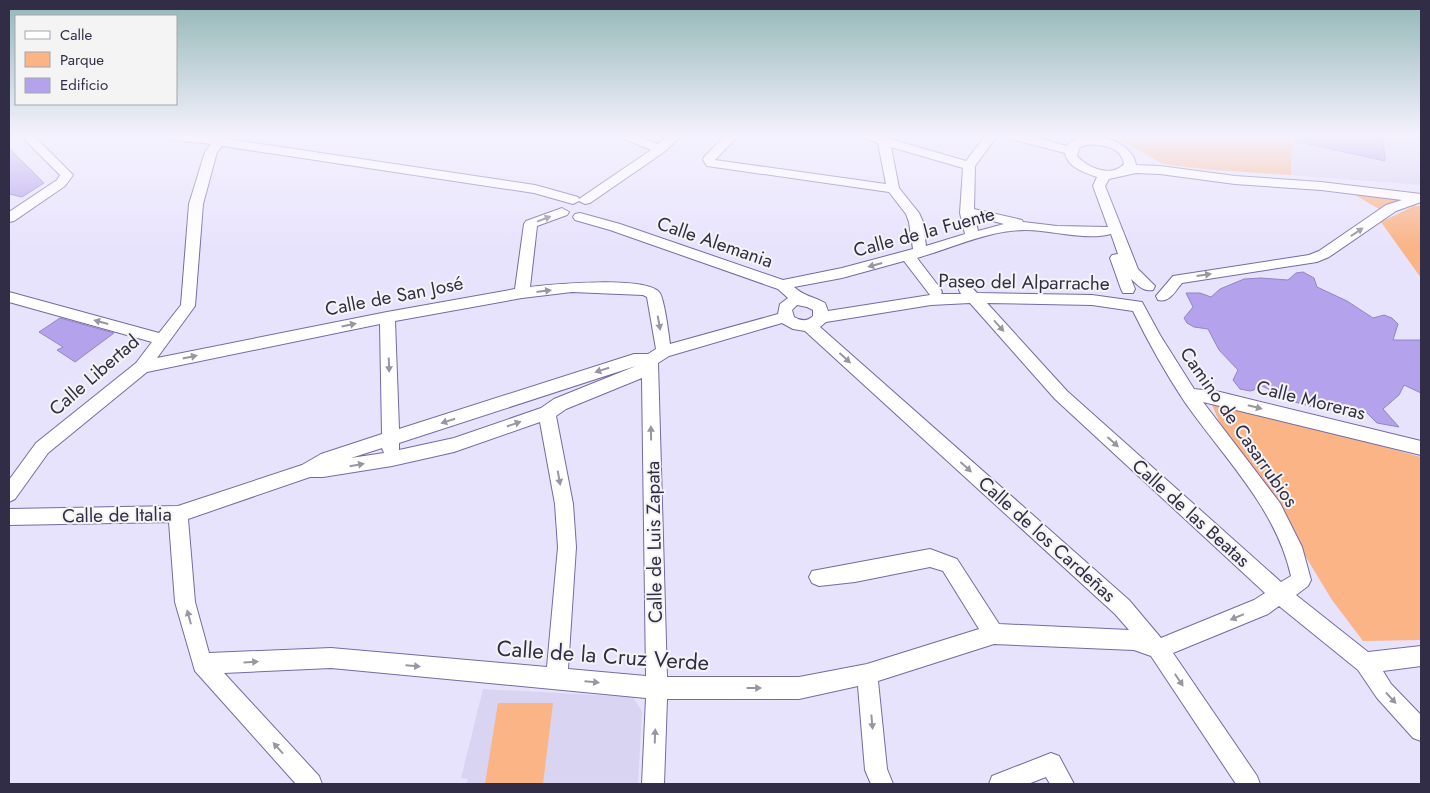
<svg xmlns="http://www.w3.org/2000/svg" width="1430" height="793" viewBox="0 0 1430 793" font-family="Jost,sans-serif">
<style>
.built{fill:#d9d4f1}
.green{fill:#fab486}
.building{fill:#b4a3ec;stroke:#9385c1}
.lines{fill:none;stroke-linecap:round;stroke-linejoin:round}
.street-casing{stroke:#7769a3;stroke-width:2}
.street{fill:#fff;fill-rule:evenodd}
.oneway{fill:#9896a2}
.labels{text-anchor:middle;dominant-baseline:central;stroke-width:4;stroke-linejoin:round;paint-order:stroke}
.street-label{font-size:19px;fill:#322d46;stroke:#f4f4f4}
.near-street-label{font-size:22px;fill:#322d46;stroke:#f4f4f4}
</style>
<rect width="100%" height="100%" fill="#e8e3fd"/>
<path class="built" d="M 1292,136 L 1421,136 L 1421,185 L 1291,175 Z
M 483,689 L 633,697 L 642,711 L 638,784 L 466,784 L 468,779 L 461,778 Z"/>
<path class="green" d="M 1114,136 L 1292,136 L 1291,175 L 1213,170 L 1163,164 Z
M 1355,195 L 1402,200 L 1387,204 L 1379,209 Z
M 1414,206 L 1421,206 L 1421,278 L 1381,222 Z
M 1209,398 L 1421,457 L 1421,640 L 1363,641 L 1332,600 L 1275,506 L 1219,421 Z
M 498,703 L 553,703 L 543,784 L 485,784 Z"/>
<path class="building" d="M 1296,136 L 1383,136 L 1385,161 L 1295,141 Z
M 9,148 L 44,183 L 22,197 L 9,194 Z
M 1303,272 L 1314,278 L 1317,287 L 1347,301 L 1373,318 L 1384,315 L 1392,318 L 1398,324 L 1393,340 L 1421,340 L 1421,393 L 1404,385 L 1399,395 L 1383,409 L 1399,427 L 1377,423 L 1365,411 L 1345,412 L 1317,408 L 1295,402 L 1258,384 L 1254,390 L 1250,391 L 1240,389 L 1233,380 L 1238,370 L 1219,350 L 1208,329 L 1194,327 L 1187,323 L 1184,318 L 1193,307 L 1186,293 L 1200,293 L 1211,297 L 1220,289 L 1244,279 L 1261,278 L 1288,280 L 1296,273 Z
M 60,318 L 114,333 L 75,362 L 57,350 L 63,347 L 39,332 Z"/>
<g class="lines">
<g class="street-casing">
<path id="street" d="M 21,136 L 34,136 L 73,175 L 65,186 L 14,221 L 9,222 L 9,212 L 57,180 L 60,175 Z
M 168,136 L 229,136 L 227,139 L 535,185 L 578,197 L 579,199 L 651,150 L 618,136 L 636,136 L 658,144 L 667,136 L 681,136 L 664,152 L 590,203 L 585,204 L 579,201 L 573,204 L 534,193 L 222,146 L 217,152 L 203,204 L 195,306 L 157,358 L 387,312 L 515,289 L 524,224 L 526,221 L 562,208 L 569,212 L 567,215 L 537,226 L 530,287 C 553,284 645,276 659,292 C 664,296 669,336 670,344 L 778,314 L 780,304 L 788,298 L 778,289 L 610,230 L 575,220 L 573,217 L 575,214 L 580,213 L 620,224 L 783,280 L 842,268 L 913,249 L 909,222 L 906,214 L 889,192 L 707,166 L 703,160 L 704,157 L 725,136 L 738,136 L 715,160 L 886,184 L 878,143 L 860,136 L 880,136 L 966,161 L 985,136 L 997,136 L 975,166 L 974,209 L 1022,220 L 1023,222 L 1057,226 L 1108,227 L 1093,186 L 1097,177 C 1085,173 1067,167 1065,153 L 1011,139 L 1009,136 L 1030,136 L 1067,146 C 1082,126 1133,139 1136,165 L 1160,166 L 1235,176 L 1321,182 L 1421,194 L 1421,202 L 1396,211 L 1329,257 L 1317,262 L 1182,283 C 1175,291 1170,303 1158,300 L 1156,296 L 1173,276 L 1309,255 L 1319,251 L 1386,205 L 1402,200 L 1321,190 L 1235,184 L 1160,174 L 1136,173 L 1109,179 L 1105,186 L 1138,269 L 1155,286 L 1153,290 C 1143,292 1138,285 1131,279 L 1135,289 L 1133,293 L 1123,293 L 1121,289 L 1110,258 L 1112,255 L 1118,254 L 1111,234 C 1086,241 1051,230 1026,230 C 989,230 952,248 917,258 L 940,288 L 942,292 L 941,294 L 961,294 L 959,290 L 961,286 C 969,284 972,287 977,293 L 1092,295 L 1142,302 L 1160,335 L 1194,389 L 1220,392 L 1421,441 L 1421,455 L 1203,402 L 1280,503 L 1302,547 L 1311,580 L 1308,586 L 1296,595 L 1368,652 L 1421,646 L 1421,666 L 1383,671 L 1391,684 L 1421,715 L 1421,741 L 1413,738 L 1377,698 L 1358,670 L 1279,606 L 1268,614 L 1173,653 L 1257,776 L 1260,784 L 1236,784 L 1151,656 L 1134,650 L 994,644 L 878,681 L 887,769 L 893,784 L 871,784 L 865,770 L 858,686 L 799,699 L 667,699 L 664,784 L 642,784 L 646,698 L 331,668 L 224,673 L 319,776 L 322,784 L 296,784 L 195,671 L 175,602 L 169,522 L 9,525 L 9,509 L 178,506 L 302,465 L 321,454 L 382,434 L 380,324 L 147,372 L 48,453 L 15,499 L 9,502 L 9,480 L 36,443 L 136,363 L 152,342 L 9,302 L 9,292 L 159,333 L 181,305 L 189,204 L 205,152 L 211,144 L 174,140 ZM 1085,145 C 1101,144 1121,146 1124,164 C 1111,178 1088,168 1077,156 L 1079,148 ZM 891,147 L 963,168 L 960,213 L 965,234 L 926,246 L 923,222 L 919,213 L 899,188 ZM 975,217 L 978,217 L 1004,224 L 978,231 ZM 904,261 L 930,295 L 828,311 L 825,303 C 813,296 805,297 794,287 L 842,278 ZM 572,292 L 643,295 L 647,297 L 656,349 L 648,354 L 634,354 L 399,429 L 395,321 L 522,298 ZM 970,303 L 1055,399 L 1265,593 L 1254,600 L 1161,638 L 1129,600 L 820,327 L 826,322 L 931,305 ZM 987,303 L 1092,305 L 1133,311 C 1148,342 1165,372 1184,401 C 1223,457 1276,508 1291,576 L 1281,582 L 1067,391 ZM 797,305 L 807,307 L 813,310 L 813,316 C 807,322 801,321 794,317 L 792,310 ZM 782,323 L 793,329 L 805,331 L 1115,614 L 1129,630 L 999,624 L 957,559 L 930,549 L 812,571 L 809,577 L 812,583 L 819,586 L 855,582 L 930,567 L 943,571 L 979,629 L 867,664 L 799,677 L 667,677 L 658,363 L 669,356 ZM 636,366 L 554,399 L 541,408 L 454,438 L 399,450 L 399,443 ZM 642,378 L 646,676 L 568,669 L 576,547 L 573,504 L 556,416 L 566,409 ZM 540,422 L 555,504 L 558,547 L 547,667 L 331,648 L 209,653 L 195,602 L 188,519 L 310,477 L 323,477 L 392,466 L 454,452 ZM 382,448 L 384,453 L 351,458 Z
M 1051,753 L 1059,756 L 1074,784 L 1050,784 L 1046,777 L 1028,784 L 989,784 L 992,776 Z"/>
</g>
<use href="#street" class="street"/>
</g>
<defs><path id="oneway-solid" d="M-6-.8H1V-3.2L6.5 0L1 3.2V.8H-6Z" transform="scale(1.25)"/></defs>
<g class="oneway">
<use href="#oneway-solid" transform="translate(544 219) rotate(-21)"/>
<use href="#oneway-solid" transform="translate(1357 232) rotate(-34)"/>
<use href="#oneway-solid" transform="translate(875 265) rotate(165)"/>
<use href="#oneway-solid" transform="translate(1204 275) rotate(-8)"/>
<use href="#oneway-solid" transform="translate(544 291) rotate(-7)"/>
<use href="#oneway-solid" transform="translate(101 322) rotate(-165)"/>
<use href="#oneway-solid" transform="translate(659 323) rotate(80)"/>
<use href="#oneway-solid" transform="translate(349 325) rotate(-12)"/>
<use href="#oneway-solid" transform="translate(999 326) rotate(48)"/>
<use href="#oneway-solid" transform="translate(190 357) rotate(-12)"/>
<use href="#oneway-solid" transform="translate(845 358) rotate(42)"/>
<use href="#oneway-solid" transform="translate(389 365) rotate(88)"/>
<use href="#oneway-solid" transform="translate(602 370) rotate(162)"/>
<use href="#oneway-solid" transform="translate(1255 407) rotate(14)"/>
<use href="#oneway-solid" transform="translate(448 421) rotate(162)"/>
<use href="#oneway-solid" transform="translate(514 424) rotate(-19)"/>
<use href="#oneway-solid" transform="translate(651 433) rotate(-91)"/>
<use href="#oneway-solid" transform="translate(1113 442) rotate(42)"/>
<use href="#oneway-solid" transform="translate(357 465) rotate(-10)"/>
<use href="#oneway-solid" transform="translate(966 467) rotate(42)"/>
<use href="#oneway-solid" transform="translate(559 478) rotate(80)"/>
<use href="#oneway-solid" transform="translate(189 617) rotate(-105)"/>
<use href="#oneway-solid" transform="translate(1237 617) rotate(157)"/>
<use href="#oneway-solid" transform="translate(251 662) rotate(-3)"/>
<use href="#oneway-solid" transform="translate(413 666) rotate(5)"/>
<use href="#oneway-solid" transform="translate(1179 680) rotate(56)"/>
<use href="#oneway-solid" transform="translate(592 682) rotate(5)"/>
<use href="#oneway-solid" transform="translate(754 688)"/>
<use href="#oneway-solid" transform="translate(1391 698) rotate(47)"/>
<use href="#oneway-solid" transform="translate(872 722) rotate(85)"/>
<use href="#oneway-solid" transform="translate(655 736) rotate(-88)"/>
<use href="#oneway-solid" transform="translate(278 748) rotate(-132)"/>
</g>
<linearGradient id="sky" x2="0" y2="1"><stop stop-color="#93b7b6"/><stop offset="0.55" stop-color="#f5f2fe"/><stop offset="1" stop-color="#f5f2fe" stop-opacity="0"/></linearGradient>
<rect width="1430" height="247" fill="url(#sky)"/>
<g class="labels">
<g class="street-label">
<text transform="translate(924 232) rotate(-15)">Calle de la Fuente</text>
<text transform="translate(715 242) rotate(19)">Calle Alemania</text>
<text transform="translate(1024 282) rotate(1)">Paseo del Alparrache</text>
<text transform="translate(394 296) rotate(-11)">Calle de San José</text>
<text transform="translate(94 375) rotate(-41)">Calle Libertad</text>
<text transform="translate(1311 400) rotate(14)">Calle Moreras</text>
<text transform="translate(1239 427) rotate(55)">Camino de Casarrubios</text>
<text transform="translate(1191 513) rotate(42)">Calle de las Beatas</text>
<text transform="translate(117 515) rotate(-1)">Calle de Italia</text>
<text transform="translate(1047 539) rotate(42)">Calle de los Cardeñas</text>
<text transform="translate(654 542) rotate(-91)">Calle de Luis Zapata</text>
</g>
<g class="near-street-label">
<text transform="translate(603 655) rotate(4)">Calle de la Cruz Verde</text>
</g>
</g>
<rect width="1430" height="793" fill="none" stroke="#322d46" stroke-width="20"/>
<rect x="15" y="15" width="162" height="90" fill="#f4f4f4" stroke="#a6a4ae"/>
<rect x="25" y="31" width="25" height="8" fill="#ffffff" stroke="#a6a4ae"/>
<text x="60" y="40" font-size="15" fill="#322d46">Calle</text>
<rect x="25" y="52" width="25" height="15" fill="#fab486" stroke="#a6a4ae"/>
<text x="60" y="65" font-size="15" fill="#322d46">Parque</text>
<rect x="25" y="78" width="25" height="15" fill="#b4a3ec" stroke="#a6a4ae"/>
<text x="60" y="90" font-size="15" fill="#322d46">Edificio</text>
</svg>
